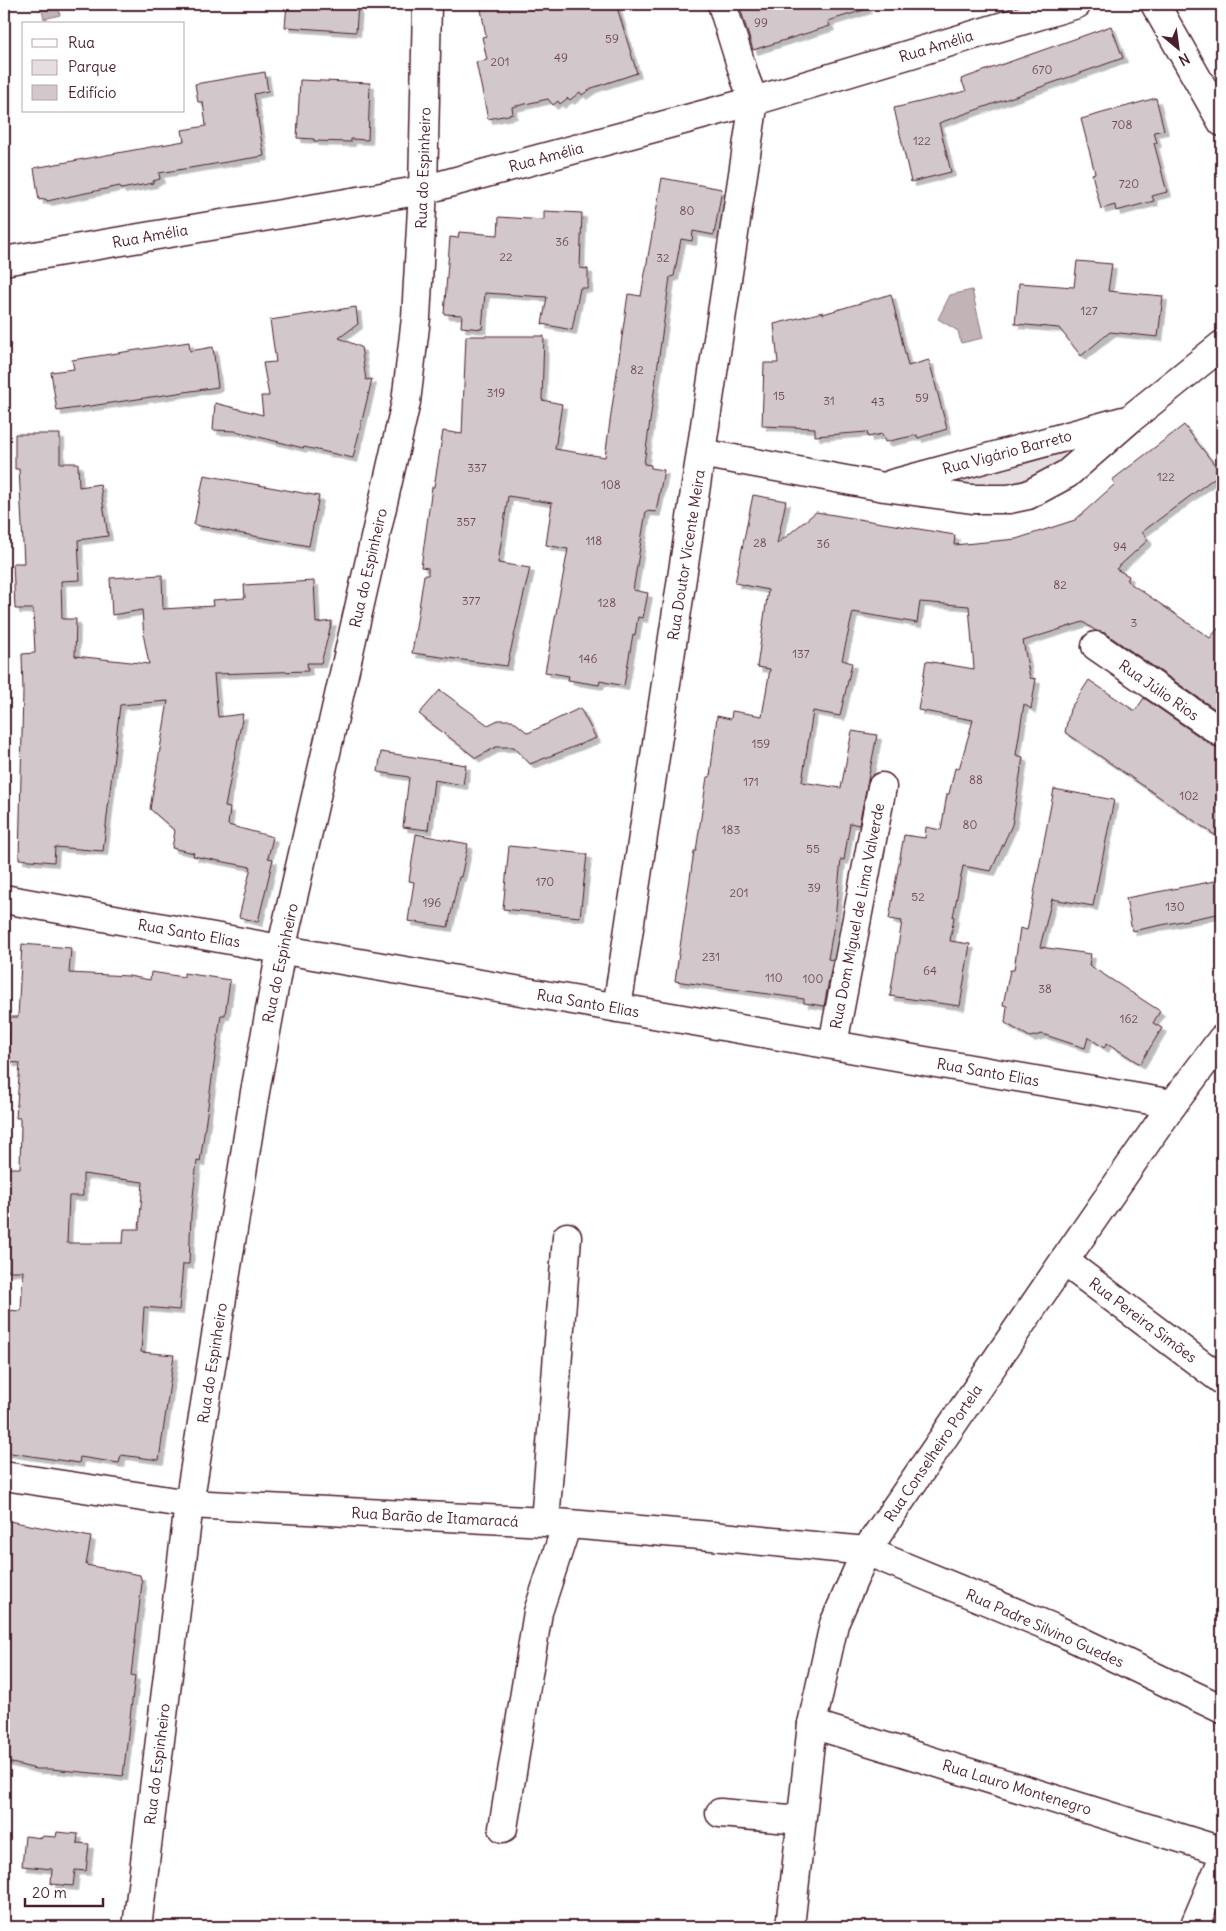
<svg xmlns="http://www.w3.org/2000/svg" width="1226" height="1931" viewBox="0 0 1226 1931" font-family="Delius,sans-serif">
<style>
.green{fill:#e5dee0;stroke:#987e86}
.water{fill:#c1b3b6;stroke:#91787e}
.building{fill:#d2c7cb;stroke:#4a1f2b;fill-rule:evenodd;filter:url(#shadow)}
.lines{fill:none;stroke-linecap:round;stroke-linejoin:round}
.minor-casing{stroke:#4a1f2b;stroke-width:31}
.major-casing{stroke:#4a1f2b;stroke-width:31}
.minor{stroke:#fff;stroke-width:28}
.major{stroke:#fff;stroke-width:28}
.labels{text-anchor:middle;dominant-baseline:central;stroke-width:5;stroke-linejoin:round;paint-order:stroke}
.number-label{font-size:12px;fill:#6c4953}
.street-label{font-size:15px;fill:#4a1f2b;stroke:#fff}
</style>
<defs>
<filter id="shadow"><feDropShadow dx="4.5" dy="4.5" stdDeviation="0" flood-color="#0004"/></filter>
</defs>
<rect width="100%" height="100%" fill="#fff"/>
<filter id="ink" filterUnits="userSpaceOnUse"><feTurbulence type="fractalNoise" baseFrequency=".02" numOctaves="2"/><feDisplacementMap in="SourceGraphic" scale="10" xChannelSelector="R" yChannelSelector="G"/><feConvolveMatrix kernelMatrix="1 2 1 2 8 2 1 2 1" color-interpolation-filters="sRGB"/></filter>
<g filter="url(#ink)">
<path class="green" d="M 1119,419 L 1062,470 L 979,492 L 896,485 Z"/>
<path class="water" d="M 40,4 L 72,4 L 58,7 L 60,15 L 44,19 Z
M 972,290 L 983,338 L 961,343 L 958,331 L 938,319 L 950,295 Z"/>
<path class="building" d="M 287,4 L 358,4 L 356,32 L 285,27 Z
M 480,4 L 616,4 L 637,73 L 592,88 L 582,95 L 580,92 L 570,100 L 568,98 L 560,104 L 558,101 L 553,105 L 548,99 L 512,107 L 513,114 L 488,119 L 476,62 L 487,60 L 482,37 L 486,36 Z
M 739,4 L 866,4 L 867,9 L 828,21 L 830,26 L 753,50 Z
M 1111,26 L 1123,58 L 939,123 L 951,172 L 911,182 L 894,108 L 966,91 L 961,79 Z
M 265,72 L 268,91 L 254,94 L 264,156 L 159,173 L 160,179 L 153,181 L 153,183 L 121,189 L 120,186 L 47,201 L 46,199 L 39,200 L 34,168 L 184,141 L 182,130 L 206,126 L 203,102 L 198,102 L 195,84 Z
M 300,80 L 370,83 L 368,140 L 351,139 L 351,142 L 314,141 L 314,139 L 297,138 Z
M 1156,98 L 1164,130 L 1154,132 L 1157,143 L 1154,143 L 1167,192 L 1152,196 L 1154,201 L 1116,211 L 1115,205 L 1101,209 L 1092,174 L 1095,173 L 1081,119 Z
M 662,178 L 722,189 L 714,235 L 693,231 L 692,241 L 681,239 L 674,276 L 670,277 L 644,464 L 651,465 L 651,468 L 664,470 L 656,512 L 646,511 L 633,590 L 648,593 L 643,618 L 638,617 L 635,635 L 633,634 L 624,686 L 600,681 L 599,685 L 568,680 L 569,676 L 545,672 L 568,549 L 546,545 L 552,503 L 508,496 L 498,563 L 530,568 L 507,666 L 412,653 L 424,575 L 428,575 L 428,568 L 421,567 L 432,487 L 434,487 L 443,431 L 462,434 L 466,336 L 544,336 L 542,400 L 562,404 L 555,449 L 605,457 L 628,294 L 641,296 Z
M 544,211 L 582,213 L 580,268 L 588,269 L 588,288 L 580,288 L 572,330 L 542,324 L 547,297 L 485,293 L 482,329 L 461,327 L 462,315 L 444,314 L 450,237 L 458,238 L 459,232 L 498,235 L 499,217 L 544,220 Z
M 1077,261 L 1112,264 L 1108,291 L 1163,296 L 1158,337 L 1110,332 L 1081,356 L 1059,328 L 1015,324 L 1019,283 L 1074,287 Z
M 891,294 L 908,366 L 929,360 L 947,429 L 918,438 L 917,435 L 885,442 L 882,434 L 868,437 L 867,432 L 815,436 L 815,428 L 762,426 L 764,363 L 778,363 L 774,324 L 823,312 L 823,314 Z
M 356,307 L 358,324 L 339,338 L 361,347 L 366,380 L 372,379 L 353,458 L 304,447 L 303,448 L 235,431 L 213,430 L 215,403 L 263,415 L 261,396 L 269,396 L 263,363 L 276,362 L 270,320 Z
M 189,342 L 190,351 L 213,347 L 218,387 L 57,411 L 51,372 L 74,369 L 72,360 Z
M 1184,425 L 1221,473 L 1142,532 L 1148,540 L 1116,569 L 1129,576 L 1127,581 L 1210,638 L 1222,624 L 1222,714 L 1105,633 L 1096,631 L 1083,622 L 1023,641 L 1030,678 L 1036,679 L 1031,709 L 1024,704 L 1016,755 L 1023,757 L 1012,825 L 991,871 L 963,866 L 953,917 L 954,917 L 950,941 L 970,944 L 960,1006 L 890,996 L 902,921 L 889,919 L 904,835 L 925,838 L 926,827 L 941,830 L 947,794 L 949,794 L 955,768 L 959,769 L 973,720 L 918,710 L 926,661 L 974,669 L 969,606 L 920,602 L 917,623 L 853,612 L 842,660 L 852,663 L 840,716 L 813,711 L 802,782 L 841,788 L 852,731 L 877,735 L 859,825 L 850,823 L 844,860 L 841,859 L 835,919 L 828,959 L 833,960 L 824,1006 L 804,1003 L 804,999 L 675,981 L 694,851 L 696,851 L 707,777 L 710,777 L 717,716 L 731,719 L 732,711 L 762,716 L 770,669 L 757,667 L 768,590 L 735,583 L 753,495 L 786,501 L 777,544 L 816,512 L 955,535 L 954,545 L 1016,539 L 1075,520 L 1115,484 L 1112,480 Z
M 15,434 L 60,434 L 60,463 L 78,463 L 79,487 L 100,484 L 108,536 L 78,540 L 80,580 L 61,581 L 62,619 L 76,619 L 75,656 L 149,664 L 144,638 L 142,610 L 112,615 L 110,578 L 162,575 L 163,609 L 213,606 L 212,600 L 245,598 L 244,585 L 314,581 L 316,623 L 332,621 L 321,663 L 307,663 L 308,671 L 214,674 L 218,717 L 243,714 L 225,807 L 230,808 L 228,825 L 273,837 L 268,858 L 273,859 L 258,922 L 239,917 L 251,867 L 193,856 L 194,853 L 172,848 L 175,831 L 150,809 L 168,701 L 120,705 L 103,851 L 55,847 L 54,862 L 19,859 L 23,692 L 22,654 L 35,653 L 33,609 L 15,609 L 13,563 L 24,563 L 19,469 L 15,469 Z
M 204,475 L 319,496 L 309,546 L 194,525 Z
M 1089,680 L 1135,711 L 1144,698 L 1213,746 L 1222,748 L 1222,840 L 1065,732 L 1070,709 Z
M 440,690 L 488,725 L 498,720 L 512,720 L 528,733 L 580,708 L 596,738 L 530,764 L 514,747 L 496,747 L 476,758 L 419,714 Z
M 381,752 L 466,765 L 463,785 L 434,780 L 428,830 L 403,827 L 409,777 L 378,772 Z
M 1054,789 L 1114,800 L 1093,906 L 1052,899 L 1040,947 L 1091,954 L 1089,965 L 1160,1011 L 1153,1023 L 1162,1028 L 1140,1064 L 1107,1043 L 1104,1048 L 1088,1037 L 1085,1048 L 1042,1034 L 1030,1037 L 1005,1023 L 1007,1006 L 1003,1005 L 1010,970 L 1014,970 L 1020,928 L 1027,930 Z
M 416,834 L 468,844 L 461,877 L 459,877 L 448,927 L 408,921 L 414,882 L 409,881 Z
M 509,846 L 587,854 L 580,917 L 503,909 Z
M 1220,880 L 1222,890 L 1222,913 L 1132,931 L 1126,898 Z
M 22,944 L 71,948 L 69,973 L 129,976 L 150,980 L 151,972 L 184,977 L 184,973 L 230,980 L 225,1015 L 221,1015 L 200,1162 L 197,1161 L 191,1214 L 189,1264 L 183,1264 L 179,1310 L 144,1307 L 141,1352 L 174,1355 L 159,1460 L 121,1455 L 119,1463 L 80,1457 L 79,1463 L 4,1452 L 4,1310 L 21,1311 L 23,1271 L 7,1271 L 7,1257 L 4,1257 L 5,1200 L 4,1200 L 4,1168 L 20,1168 L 21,1126 L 20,1126 L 20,1118 L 16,1118 L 20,1063 L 9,1062 L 10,1017 L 18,1017 ZM 83,1174 L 143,1182 L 139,1229 L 124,1229 L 123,1243 L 67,1243 L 69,1196 L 83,1196 Z
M 4,1520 L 91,1537 L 86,1565 L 140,1575 L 142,1583 L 131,1675 L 135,1676 L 123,1776 L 51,1769 L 36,1769 L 4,1761 Z
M 57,1832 L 78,1834 L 77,1843 L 89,1844 L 86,1871 L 75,1870 L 73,1886 L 51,1884 L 52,1869 L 22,1866 L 25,1836 L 42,1838 L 43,1836 L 56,1837 Z"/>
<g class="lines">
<g class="minor-casing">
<path id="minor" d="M 701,453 L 884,487 L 972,499 L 1009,499 L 1028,495 L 1067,474 L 1130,419 L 1222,345
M 892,484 L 1123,421
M 1096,646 L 1222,733
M 4,899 L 313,955 L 1173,1104
M 617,1008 L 754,101 L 745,78 L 722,4
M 833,1044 L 882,787
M 1064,1261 L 1222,1380
M 4,1476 L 189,1504 L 545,1522 L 712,1536 L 866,1551 L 1053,1628 L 1222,1709
M 545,1522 L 567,1237
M 812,1724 L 1222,1851
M 720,1813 L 801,1820
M 503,1828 L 538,1612 L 567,1524
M 137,1927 L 189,1504 L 255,1092 L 281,950 L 406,402 L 416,318 L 423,190 L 427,4
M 1194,1927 L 1222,1861"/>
</g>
<g class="major-casing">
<path id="major" d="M 1155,4 L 1222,122
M 4,261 L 423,190 L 754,101 L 1077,4
M 790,1927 L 812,1724 L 834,1624 L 866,1551 L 1064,1261 L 1173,1104 L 1222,1039"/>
</g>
<use href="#minor" class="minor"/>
<use href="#major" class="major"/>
</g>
</g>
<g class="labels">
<g class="number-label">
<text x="761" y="22">99</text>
<text x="612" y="38">59</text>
<text x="561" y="57">49</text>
<text x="500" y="61">201</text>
<text x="1042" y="69">670</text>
<text x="1122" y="124">708</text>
<text x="922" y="140">122</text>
<text x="1129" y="183">720</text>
<text x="687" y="210">80</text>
<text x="562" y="241">36</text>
<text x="506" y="256">22</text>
<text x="663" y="257">32</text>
<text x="1089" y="310">127</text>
<text x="637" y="369">82</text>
<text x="496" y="392">319</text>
<text x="779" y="395">15</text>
<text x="922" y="397">59</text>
<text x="829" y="400">31</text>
<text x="878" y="401">43</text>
<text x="477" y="467">337</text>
<text x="1166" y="476">122</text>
<text x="611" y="484">108</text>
<text x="466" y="521">357</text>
<text x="594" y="540">118</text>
<text x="760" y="542">28</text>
<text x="823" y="543">36</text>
<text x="1120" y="546">94</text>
<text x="1060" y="584">82</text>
<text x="471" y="600">377</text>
<text x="607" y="602">128</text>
<text x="1134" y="622">3</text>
<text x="801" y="653">137</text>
<text x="588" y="658">146</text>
<text x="761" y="743">159</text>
<text x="976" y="779">88</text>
<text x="751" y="781">171</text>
<text x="1189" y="795">102</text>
<text x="970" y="824">80</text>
<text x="731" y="829">183</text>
<text x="813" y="848">55</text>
<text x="545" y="881">170</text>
<text x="814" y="887">39</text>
<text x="739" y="892">201</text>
<text x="918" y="896">52</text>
<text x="432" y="902">196</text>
<text x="1175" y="906">130</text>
<text x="711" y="956">231</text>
<text x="930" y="970">64</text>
<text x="774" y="977">110</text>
<text x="813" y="978">100</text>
<text x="1045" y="988">38</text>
<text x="1129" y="1018">162</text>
</g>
<g class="street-label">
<text transform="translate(936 46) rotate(-17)">Rua Amélia</text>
<text transform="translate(546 157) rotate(-15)">Rua Amélia</text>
<text transform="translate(423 168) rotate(-88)">Rua do Espinheiro</text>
<text transform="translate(150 236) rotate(-10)">Rua Amélia</text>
<text transform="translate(1007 452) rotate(-15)">Rua Vigário Barreto</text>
<text transform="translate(686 555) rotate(-81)">Rua Doutor Vicente Meira</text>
<text transform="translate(368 568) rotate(-77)">Rua do Espinheiro</text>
<text transform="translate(1159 690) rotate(35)">Rua Júlio Rios</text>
<text transform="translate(857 916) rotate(-79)">Rua Dom Miguel de Lima Valverde</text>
<text transform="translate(189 933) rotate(10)">Rua Santo Elias</text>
<text transform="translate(280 963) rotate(-78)">Rua do Espinheiro</text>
<text transform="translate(588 1003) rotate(10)">Rua Santo Elias</text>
<text transform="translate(988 1072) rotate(10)">Rua Santo Elias</text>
<text transform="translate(1143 1320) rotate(37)">Rua Pereira Simões</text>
<text transform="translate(212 1363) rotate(-81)">Rua do Espinheiro</text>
<text transform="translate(933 1453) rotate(-56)">Rua Conselheiro Portela</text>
<text transform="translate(435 1517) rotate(3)">Rua Barão de Itamaracá</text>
<text transform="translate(1045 1628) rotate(24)">Rua Padre Silvino Guedes</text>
<text transform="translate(157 1764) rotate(-83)">Rua do Espinheiro</text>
<text transform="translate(1017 1787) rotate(17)">Rua Lauro Montenegro</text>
</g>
</g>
<rect width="1226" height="1931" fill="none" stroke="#fff" stroke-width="20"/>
<rect x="10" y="10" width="1206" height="1911" fill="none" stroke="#4a1f2b" stroke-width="2" filter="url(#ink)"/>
<rect x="22" y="22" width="162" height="90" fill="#ffffff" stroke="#b7a5aa"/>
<rect x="32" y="39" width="25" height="8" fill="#ffffff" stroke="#b7a5aa"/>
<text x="68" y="48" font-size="15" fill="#4a1f2b">Rua</text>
<rect x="32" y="60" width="25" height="15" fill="#e5dee0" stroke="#b7a5aa"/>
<text x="68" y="72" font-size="15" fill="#4a1f2b">Parque</text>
<rect x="32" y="85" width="25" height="15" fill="#d2c7cb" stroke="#b7a5aa"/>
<text x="68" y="98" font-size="15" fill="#4a1f2b">Edifício</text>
<g transform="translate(1178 48) rotate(151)" stroke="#ffffff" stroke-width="4" paint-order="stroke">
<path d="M0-4L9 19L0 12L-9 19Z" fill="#4a1f2b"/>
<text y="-8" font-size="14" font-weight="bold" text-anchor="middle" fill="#4a1f2b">N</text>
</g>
<path d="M25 1898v8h78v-8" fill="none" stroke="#4a1f2b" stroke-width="2.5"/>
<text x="32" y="1898" font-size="15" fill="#4a1f2b" stroke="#ffffff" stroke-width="4" paint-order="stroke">20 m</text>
</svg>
